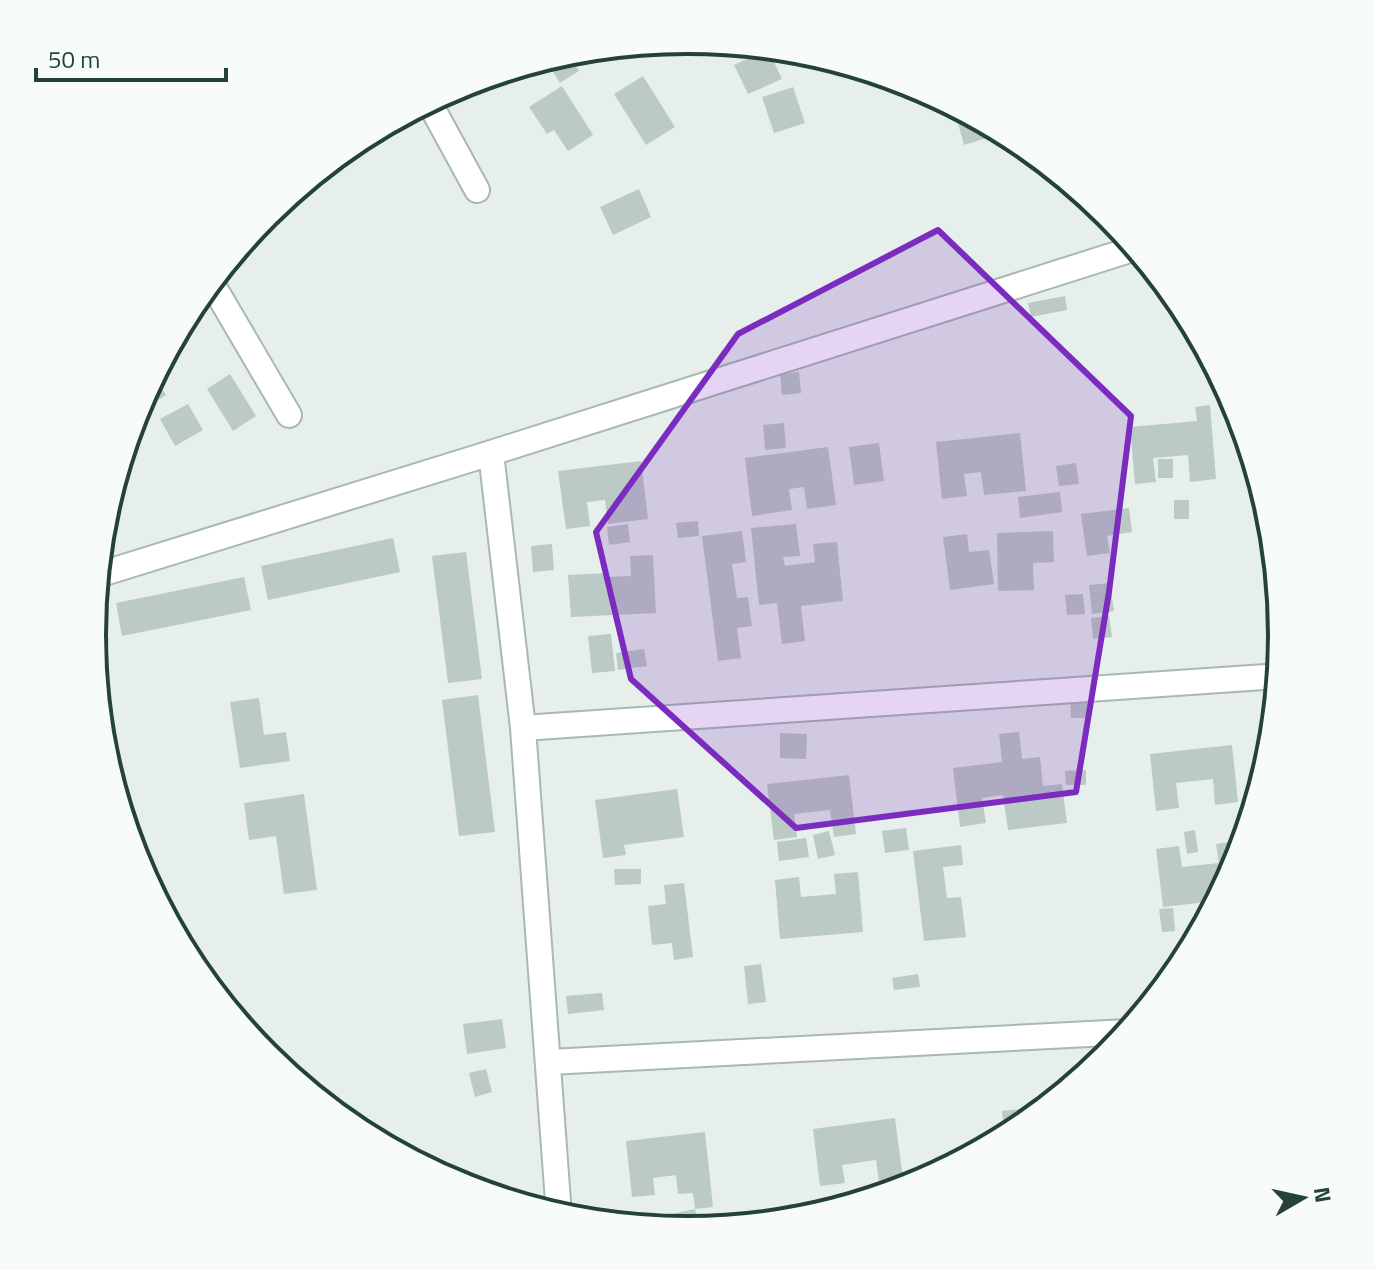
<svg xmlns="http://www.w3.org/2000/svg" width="1375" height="1270" viewBox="0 0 1375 1270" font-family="'Titillium Web',sans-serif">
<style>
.building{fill:#bbcac4}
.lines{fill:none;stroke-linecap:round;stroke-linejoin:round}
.street-casing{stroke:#a8b8b2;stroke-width:28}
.street{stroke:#fff;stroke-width:24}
.marked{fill:#7b2cbf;fill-opacity:0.2;stroke:#7b2cbf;stroke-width:6;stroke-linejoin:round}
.rim{fill:none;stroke:#24423a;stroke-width:4}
</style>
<rect width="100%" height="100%" fill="#e6efeb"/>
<path class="building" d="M 768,49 L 782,79 L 748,94 L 734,65 Z
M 568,53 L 579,71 L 560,83 L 545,59 Z
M 643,76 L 675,127 L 646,145 L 614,94 Z
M 562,86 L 593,135 L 568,151 L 554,130 L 547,134 L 529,107 Z
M 793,87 L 805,123 L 774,133 L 762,97 Z
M 953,105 L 998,129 L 999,134 L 964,145 Z
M 376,130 L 383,139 L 335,172 L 329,163 L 357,140 Z
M 639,189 L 651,217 L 613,235 L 600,207 Z
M 1065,296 L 1067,310 L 1031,317 L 1028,303 Z
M 799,372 L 801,393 L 782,395 L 780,374 Z
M 230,374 L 256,416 L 233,431 L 207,389 Z
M 154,376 L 166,395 L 135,415 L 138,407 Z
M 188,404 L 203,430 L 175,446 L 160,419 Z
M 1210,405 L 1216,479 L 1190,482 L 1188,455 L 1153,458 L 1156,482 L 1135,484 L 1130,427 L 1197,421 L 1195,407 Z
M 784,423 L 786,448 L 765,450 L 763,425 Z
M 1020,433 L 1026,491 L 984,495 L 981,472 L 964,474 L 967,496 L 942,499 L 936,442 Z
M 879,443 L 884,481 L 854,485 L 849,447 Z
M 828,447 L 836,505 L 807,509 L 804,487 L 789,489 L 792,510 L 752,516 L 745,458 Z
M 1158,459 L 1173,459 L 1173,478 L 1158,478 Z
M 641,461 L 648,519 L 608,524 L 605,500 L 587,502 L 590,526 L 566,529 L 558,471 Z
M 1076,463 L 1079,484 L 1059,486 L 1056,466 Z
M 1060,492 L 1062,512 L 1020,518 L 1018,497 Z
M 1174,500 L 1189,500 L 1189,519 L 1174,519 Z
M 1129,508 L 1132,532 L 1107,536 L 1110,553 L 1087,556 L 1081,514 Z
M 698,521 L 699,536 L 678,538 L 676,523 Z
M 628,524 L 630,542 L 609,545 L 607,527 Z
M 796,524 L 800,556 L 783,557 L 785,566 L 815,562 L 813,544 L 837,542 L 843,601 L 801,606 L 805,641 L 782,644 L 777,603 L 759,605 L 751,528 Z
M 742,531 L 746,562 L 732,564 L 737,598 L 748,597 L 752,626 L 737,628 L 741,658 L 718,661 L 702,536 Z
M 1053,531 L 1054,562 L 1033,563 L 1034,590 L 998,591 L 997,533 Z
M 967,534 L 969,552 L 989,550 L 994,584 L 950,590 L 943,537 Z
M 393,538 L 400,572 L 268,600 L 261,566 Z
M 552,544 L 554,570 L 533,572 L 531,546 Z
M 466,552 L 482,679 L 448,683 L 432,556 Z
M 653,555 L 656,613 L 571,617 L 568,575 L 607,573 L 607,577 L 631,576 L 630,556 Z
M 244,577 L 251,610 L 122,636 L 116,603 Z
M 1110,583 L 1114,611 L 1092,614 L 1089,585 Z
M 1083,594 L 1085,614 L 1067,615 L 1065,595 Z
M 1109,616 L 1112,637 L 1093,639 L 1091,618 Z
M 611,634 L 615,671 L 592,673 L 588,636 Z
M 644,649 L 647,666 L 618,670 L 616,653 Z
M 478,695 L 495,832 L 459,836 L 442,700 Z
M 259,698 L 264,735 L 286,732 L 290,761 L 240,768 L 230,702 Z
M 1087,699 L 1088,718 L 1071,718 L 1070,700 Z
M 1019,732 L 1022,759 L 1040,757 L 1043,786 L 1062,784 L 1067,823 L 1008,830 L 1003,795 L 982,798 L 986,823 L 960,827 L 953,768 L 1002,762 L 999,734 Z
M 780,733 L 807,734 L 806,759 L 780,758 Z
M 1232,745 L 1238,802 L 1215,805 L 1213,779 L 1176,783 L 1179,808 L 1156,811 L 1150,754 Z
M 1086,770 L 1086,785 L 1066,785 L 1065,771 Z
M 849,775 L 856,834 L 834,837 L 830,810 L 794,814 L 797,837 L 774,840 L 767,784 Z
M 677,789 L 684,837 L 624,845 L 626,855 L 603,858 L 595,800 Z
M 304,794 L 317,890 L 284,894 L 276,836 L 249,840 L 244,803 Z
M 906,828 L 909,850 L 885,853 L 882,831 Z
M 1195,830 L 1198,852 L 1187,854 L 1184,832 Z
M 829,831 L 835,855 L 818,859 L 813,835 Z
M 806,838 L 809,857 L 779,861 L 777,842 Z
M 1238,841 L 1240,854 L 1237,863 L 1216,901 L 1163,907 L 1156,849 L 1179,846 L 1182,867 L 1219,863 L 1216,844 Z
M 961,845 L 963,865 L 943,867 L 947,898 L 961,897 L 966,937 L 924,941 L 913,851 Z
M 614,869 L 641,869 L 641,884 L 615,885 Z
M 858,872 L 863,932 L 780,939 L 775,880 L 799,877 L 801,897 L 836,894 L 834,874 Z
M 684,883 L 693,957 L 674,960 L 672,943 L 652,945 L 648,906 L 666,904 L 664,885 Z
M 1173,908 L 1175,931 L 1162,932 L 1159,909 Z
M 761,964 L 766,1002 L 748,1004 L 744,966 Z
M 918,974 L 920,987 L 894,990 L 892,978 Z
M 602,993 L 604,1010 L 568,1014 L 566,996 Z
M 502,1019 L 506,1048 L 467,1054 L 463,1024 Z
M 486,1069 L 492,1092 L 475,1097 L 469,1073 Z
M 1047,1106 L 1018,1130 L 1005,1137 L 1002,1111 Z
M 895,1118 L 903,1179 L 879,1182 L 876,1160 L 842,1165 L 845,1183 L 820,1186 L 813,1129 Z
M 705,1132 L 713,1207 L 695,1209 L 699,1229 L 675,1229 L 672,1214 L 695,1209 L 693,1193 L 678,1194 L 676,1175 L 653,1178 L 655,1195 L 632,1197 L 626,1141 Z"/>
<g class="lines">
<g class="street-casing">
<path id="street" d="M 429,102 L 477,190
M 211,282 L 289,415
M 491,453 L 523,728 L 559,1215
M 98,575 L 491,453 L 1136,248
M 523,728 L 1279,676
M 549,1062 L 1128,1032"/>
</g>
<use href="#street" class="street"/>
</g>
<path class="marked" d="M 938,230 L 1131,416 L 1109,592 L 1076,792 L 796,828 L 631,679 L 596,532 L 738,334 Z"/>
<path d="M0 0H1375V1270H0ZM106 635a581 581 0 1 1 1162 0a581 581 0 1 1-1162 0Z" fill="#f7fbf9" fill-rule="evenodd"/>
<path class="rim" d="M106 635a581 581 0 1 1 1162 0a581 581 0 1 1-1162 0Z"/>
<g transform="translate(1303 1198) rotate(81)" stroke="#f7fbf9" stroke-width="6" paint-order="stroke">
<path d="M0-6L14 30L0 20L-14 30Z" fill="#24423a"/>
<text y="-12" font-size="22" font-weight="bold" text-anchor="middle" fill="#24423a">N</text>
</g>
<path d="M36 68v12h190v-12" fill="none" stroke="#24423a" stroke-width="4"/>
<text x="48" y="68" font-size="24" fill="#24423a" stroke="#f7fbf9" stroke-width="6" paint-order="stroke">50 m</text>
</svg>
